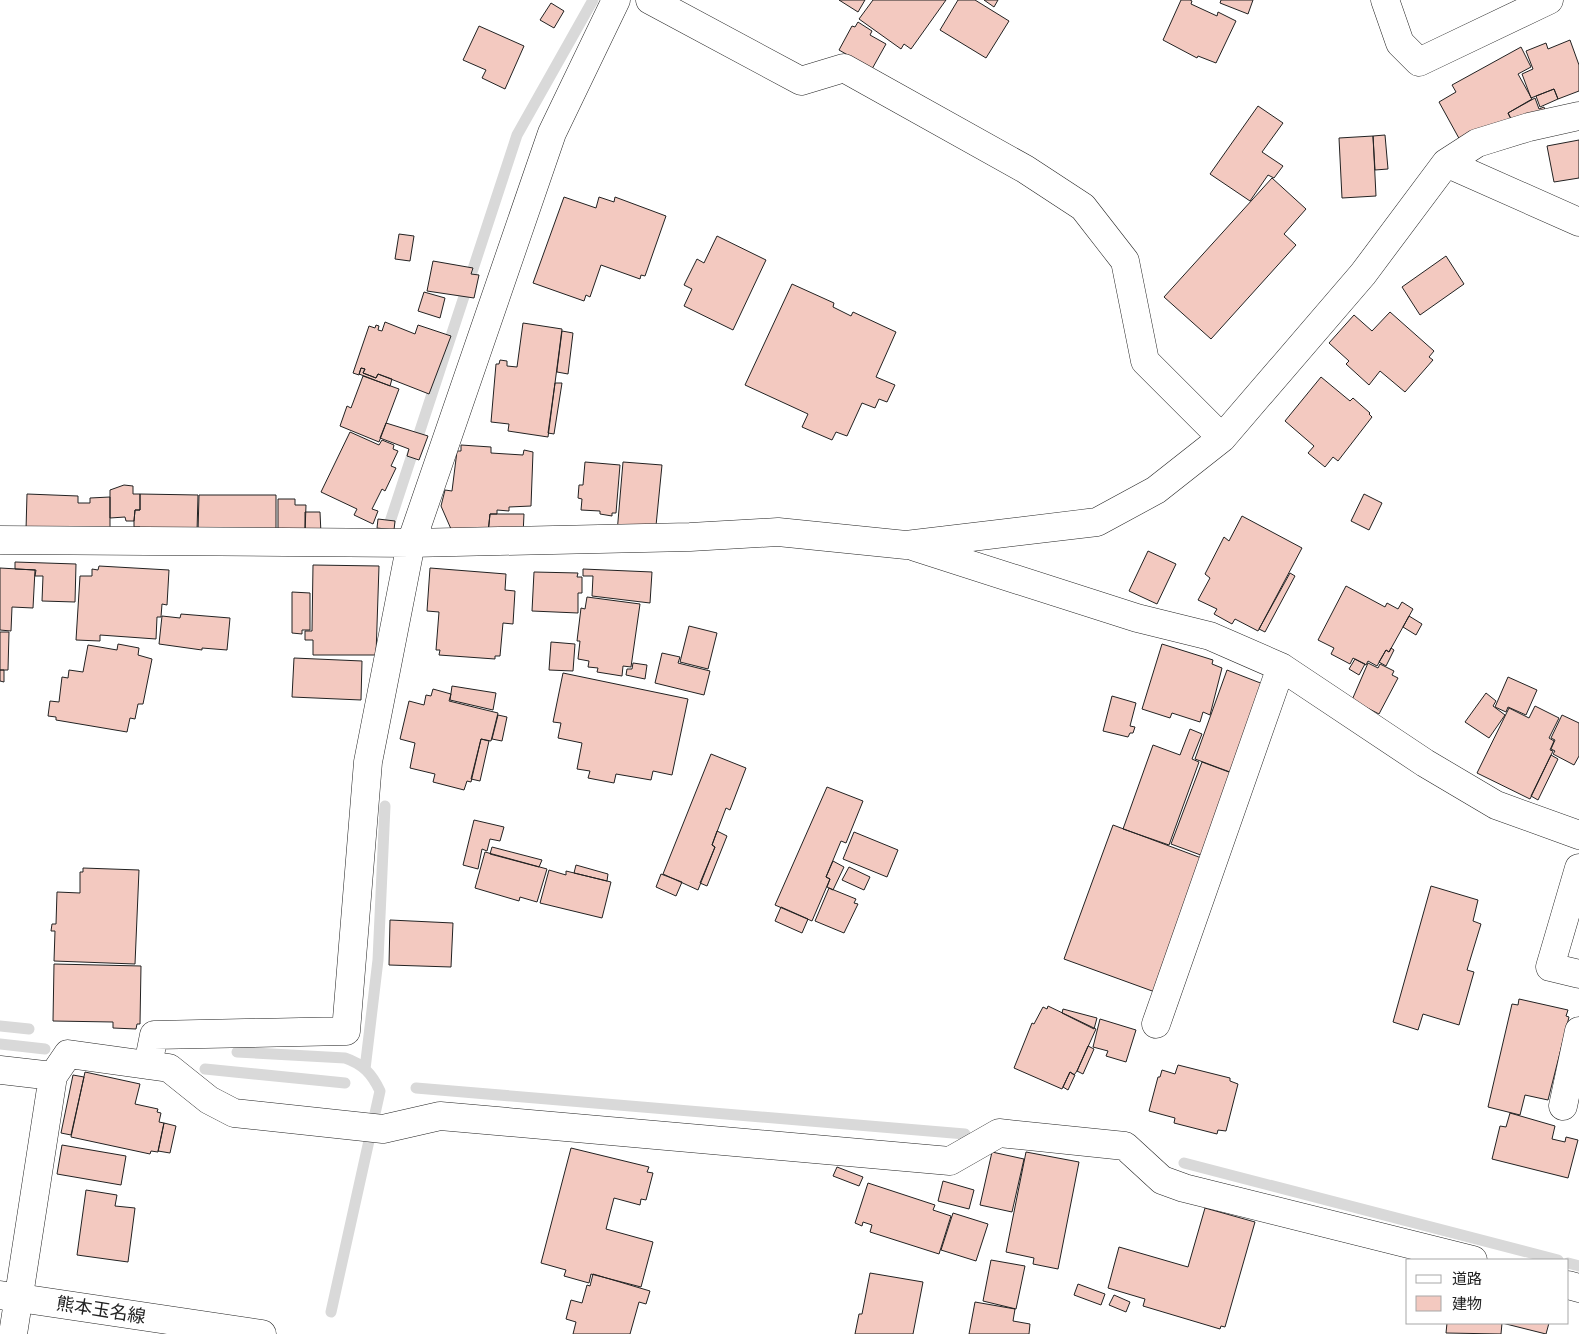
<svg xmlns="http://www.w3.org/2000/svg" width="1579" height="1334" viewBox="0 0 1579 1334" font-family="'Fira Sans Condensed','Noto Sans JP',sans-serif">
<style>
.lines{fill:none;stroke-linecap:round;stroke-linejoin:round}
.stream{stroke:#d9d9d9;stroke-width:11}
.building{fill:#f3c9c0;stroke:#222}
.minor-casing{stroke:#222;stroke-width:29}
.primary-casing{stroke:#222;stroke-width:29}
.minor{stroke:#fff;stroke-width:28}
.primary{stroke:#fff;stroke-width:28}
.labels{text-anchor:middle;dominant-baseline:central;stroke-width:4;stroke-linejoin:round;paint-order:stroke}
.street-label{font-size:18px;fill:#222;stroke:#fff}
</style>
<rect width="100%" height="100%" fill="#fff"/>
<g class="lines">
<path class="stream" d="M 389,525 L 517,135 L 593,0
M 0,1026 L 29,1029
M 0,1044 L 45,1049
M 237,1052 L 345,1058 C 363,1064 372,1074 380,1091 L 331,1312
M 205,1069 L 345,1083
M 365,1069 L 378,960 L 385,806
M 416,1088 L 965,1134
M 1184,1163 L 1558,1260
M 1568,1263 L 1579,1266"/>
</g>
<path class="building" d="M 839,0 L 865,0 L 858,12 Z
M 873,0 L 946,0 L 911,49 L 904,44 L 901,49 L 859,19 Z
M 958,0 L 975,0 L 1009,21 L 986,58 L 940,30 Z
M 984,0 L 998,0 L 994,7 Z
M 1181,0 L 1190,0 L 1192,1 L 1191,4 L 1217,16 L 1218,12 L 1236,21 L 1216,63 L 1198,56 L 1197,58 L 1163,40 Z
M 1221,0 L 1253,0 L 1248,14 L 1220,3 Z
M 551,3 L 564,11 L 554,28 L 540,20 Z
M 858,22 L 872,31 L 870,35 L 886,44 L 872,69 L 839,50 L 852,26 L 855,27 Z
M 479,26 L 524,46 L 505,89 L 482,78 L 486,70 L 463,60 Z
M 1570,40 L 1579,65 L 1579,91 L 1558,99 L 1554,89 L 1531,98 L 1522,74 L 1533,69 L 1526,51 L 1546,43 L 1548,49 Z
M 1521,47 L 1531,67 L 1518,74 L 1532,99 L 1508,113 L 1511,119 L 1461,142 L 1439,102 L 1456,92 L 1452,85 Z
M 1554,89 L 1558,99 L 1540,107 L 1536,96 Z
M 1535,98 L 1539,109 L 1544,107 L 1545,111 L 1511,119 L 1508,113 Z
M 1258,106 L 1283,123 L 1262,152 L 1283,166 L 1274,178 L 1268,175 L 1250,201 L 1210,174 Z
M 1385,135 L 1388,169 L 1375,170 L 1373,136 Z
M 1373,136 L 1376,196 L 1342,198 L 1339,138 Z
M 1579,140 L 1579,178 L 1554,182 L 1547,146 Z
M 1272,178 L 1306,209 L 1284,234 L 1296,245 L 1211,339 L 1164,297 Z
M 564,197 L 596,208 L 599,197 L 614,202 L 615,197 L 666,216 L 645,276 L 641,275 L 640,279 L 601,265 L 590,297 L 586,295 L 584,301 L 533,283 Z
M 399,234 L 414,236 L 410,261 L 395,259 Z
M 717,236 L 766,260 L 733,330 L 684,306 L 692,289 L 684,285 L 697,259 L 704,263 Z
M 1446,256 L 1464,284 L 1420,315 L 1402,287 Z
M 433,261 L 473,268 L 471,274 L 479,275 L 474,298 L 427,291 Z
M 792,284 L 834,303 L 833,307 L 851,316 L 853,312 L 896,332 L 876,377 L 895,385 L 887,402 L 879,399 L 875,408 L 862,403 L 847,436 L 836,432 L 832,440 L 802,427 L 808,414 L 745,385 Z
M 424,292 L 445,298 L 440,318 L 418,311 Z
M 1390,312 L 1434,351 L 1429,357 L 1433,360 L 1405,392 L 1380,371 L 1369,385 L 1346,364 L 1349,361 L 1329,343 L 1354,315 L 1372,331 Z
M 385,322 L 415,334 L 418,325 L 451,336 L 429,394 L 378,374 L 376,378 L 363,373 L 365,369 L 361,368 L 359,375 L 353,373 L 369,326 L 375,328 L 376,325 L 379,326 L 378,330 L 382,331 Z
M 523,323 L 562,329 L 548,437 L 508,431 L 509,424 L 491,422 L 496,364 L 499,364 L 500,360 L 507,361 L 507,366 L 517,367 Z
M 562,331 L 573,333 L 568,374 L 557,372 L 557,370 Z
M 361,368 L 365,369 L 363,373 L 376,378 L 378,374 L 392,379 L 390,386 L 359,374 Z
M 363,376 L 399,389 L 379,442 L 340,426 L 347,406 L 351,408 Z
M 1321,377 L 1350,401 L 1353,398 L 1370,413 L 1369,414 L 1372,417 L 1338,461 L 1333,457 L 1325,467 L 1308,453 L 1314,446 L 1285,421 Z
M 555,383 L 562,383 L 554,434 L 548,433 Z
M 386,423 L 428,436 L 419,460 L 407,456 L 409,449 L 380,438 Z
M 350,432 L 379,445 L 382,440 L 394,445 L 393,449 L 398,451 L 391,466 L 396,468 L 385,491 L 382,489 L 372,509 L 378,511 L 373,524 L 354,515 L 357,509 L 321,492 Z
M 461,445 L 491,447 L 491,453 L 523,455 L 524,450 L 533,452 L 531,506 L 509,507 L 509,511 L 497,510 L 497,514 L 490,514 L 488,533 L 451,529 L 441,506 L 445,490 L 452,491 L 457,451 L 461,451 Z
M 585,462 L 620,465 L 616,513 L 612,513 L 612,516 L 600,514 L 600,511 L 581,510 L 582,499 L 578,498 L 579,485 L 583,485 Z
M 623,462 L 662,465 L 655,536 L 617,533 Z
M 124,485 L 133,486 L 133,494 L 140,494 L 140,510 L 135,510 L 134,521 L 126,521 L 125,517 L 110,518 L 110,490 Z
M 27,494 L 78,496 L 78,503 L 90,503 L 90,498 L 110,497 L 110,532 L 26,530 Z
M 140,494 L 198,495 L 197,532 L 141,531 L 140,527 L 134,527 L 134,521 L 135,510 L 140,510 Z
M 1364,494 L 1382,503 L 1369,530 L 1351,521 Z
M 199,495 L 276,495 L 276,532 L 198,532 Z
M 278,499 L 295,499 L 295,505 L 306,505 L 305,533 L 278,533 Z
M 305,512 L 320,512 L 321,534 L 305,534 Z
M 490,514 L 524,514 L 523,535 L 488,533 Z
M 1242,516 L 1302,548 L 1258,631 L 1235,619 L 1232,624 L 1214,614 L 1217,609 L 1198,600 L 1210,578 L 1205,574 L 1224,537 L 1229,541 Z
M 378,519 L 395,521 L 394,530 L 377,528 Z
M 1148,551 L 1176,564 L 1157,604 L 1129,591 Z
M 15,562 L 76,564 L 75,602 L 42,601 L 43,576 L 35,576 L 36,570 L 15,569 Z
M 313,565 L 379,566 L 376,655 L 313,655 L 313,640 L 305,640 L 305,631 L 312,631 Z
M 99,566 L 169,570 L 167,605 L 162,604 L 161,617 L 157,617 L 156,639 L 100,635 L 100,641 L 76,640 L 80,576 L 92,576 L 92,569 L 98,570 Z
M 0,568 L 35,570 L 33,608 L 12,607 L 11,631 L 0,630 Z
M 430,568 L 506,574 L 505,590 L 515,591 L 513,624 L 503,623 L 500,656 L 495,656 L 495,659 L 439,655 L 440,650 L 436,650 L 439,612 L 427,611 Z
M 583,569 L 652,572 L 650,603 L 592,596 L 593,576 L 583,576 Z
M 534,572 L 578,573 L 577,577 L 582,577 L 582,593 L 578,593 L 578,613 L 532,611 Z
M 1290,573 L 1295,576 L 1265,632 L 1259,629 Z
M 1346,586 L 1385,607 L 1387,603 L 1398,609 L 1402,602 L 1413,609 L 1389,652 L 1386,650 L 1377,666 L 1368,661 L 1366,665 L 1353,658 L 1350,664 L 1331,654 L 1334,648 L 1318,640 Z
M 292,592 L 310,593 L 310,630 L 302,630 L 302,634 L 292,633 Z
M 587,597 L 640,604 L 631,667 L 623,666 L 622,676 L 597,672 L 598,668 L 588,667 L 589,661 L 578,659 L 580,641 L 577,641 L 581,608 L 585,609 Z
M 181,614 L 230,618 L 227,650 L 202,648 L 202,650 L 159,644 L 162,616 L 180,618 Z
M 1409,616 L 1422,624 L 1416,635 L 1403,627 Z
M 689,626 L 717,633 L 708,669 L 680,662 Z
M 0,632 L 9,632 L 8,670 L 0,670 Z
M 551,642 L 575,644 L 573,671 L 549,670 Z
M 118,644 L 139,648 L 138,655 L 152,659 L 143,704 L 138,704 L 135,719 L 130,718 L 127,732 L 56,720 L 56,717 L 48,716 L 50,701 L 59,702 L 62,677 L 68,678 L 69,670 L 83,672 L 88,645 L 117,650 Z
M 1162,644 L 1213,660 L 1212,664 L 1222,668 L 1210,715 L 1203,712 L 1200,722 L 1172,713 L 1170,718 L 1142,709 Z
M 1391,648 L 1394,650 L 1386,666 L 1379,662 L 1386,650 L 1389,652 Z
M 662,653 L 680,657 L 678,663 L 710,671 L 704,695 L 655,683 Z
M 294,658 L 362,661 L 361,700 L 292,697 Z
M 1355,659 L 1365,664 L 1359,675 L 1349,669 Z
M 633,663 L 647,665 L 645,679 L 626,675 L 627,669 L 632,669 Z
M 1368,663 L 1378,668 L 1380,664 L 1394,671 L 1392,675 L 1398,678 L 1379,714 L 1352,700 Z
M 0,670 L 4,670 L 4,682 L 0,681 Z
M 1227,670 L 1263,684 L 1238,775 L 1195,759 Z
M 563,673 L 688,699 L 672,775 L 653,771 L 651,780 L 616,774 L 614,783 L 588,778 L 590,771 L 577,769 L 582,743 L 558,738 L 561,723 L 553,722 Z
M 1508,677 L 1537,690 L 1526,715 L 1508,707 L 1506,712 L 1495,707 Z
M 452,686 L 496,693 L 493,710 L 450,700 Z
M 433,689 L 451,694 L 449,701 L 498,713 L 491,741 L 481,739 L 471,782 L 467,781 L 464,790 L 433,782 L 435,774 L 410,768 L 415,743 L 400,739 L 409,701 L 424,705 L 426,695 L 431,696 Z
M 1486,693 L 1496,701 L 1493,706 L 1505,715 L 1489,738 L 1465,722 Z
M 1112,696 L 1136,703 L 1130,726 L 1135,727 L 1133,733 L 1130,733 L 1128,737 L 1103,731 Z
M 1535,706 L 1559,718 L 1549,738 L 1554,741 L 1550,750 L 1553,751 L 1530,799 L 1477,773 L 1509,708 L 1529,718 Z
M 498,715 L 507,717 L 502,741 L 492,739 Z
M 1562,715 L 1579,723 L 1579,756 L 1574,765 L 1553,754 L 1555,751 L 1551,749 L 1555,740 L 1551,738 Z
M 1190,729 L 1202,734 L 1192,759 L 1199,762 L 1169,845 L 1123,829 L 1153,745 L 1180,755 Z
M 481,739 L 489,741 L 480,781 L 471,779 Z
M 711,754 L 746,768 L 730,810 L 726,808 L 712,845 L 715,847 L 698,890 L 663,874 Z
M 1551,755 L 1558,759 L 1538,800 L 1531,796 Z
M 1202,762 L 1237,775 L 1206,857 L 1171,844 Z
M 827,787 L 863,801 L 846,843 L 841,841 L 826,877 L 830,879 L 812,921 L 775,905 Z
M 474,820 L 504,827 L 500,841 L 490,839 L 487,851 L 482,849 L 478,869 L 463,865 Z
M 1113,825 L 1204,859 L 1155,992 L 1064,959 Z
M 717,831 L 727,836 L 707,886 L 700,883 L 715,847 L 712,845 Z
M 854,832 L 898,850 L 887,877 L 843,859 Z
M 492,847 L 542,860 L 539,867 L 490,854 Z
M 485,852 L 547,869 L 537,902 L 520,897 L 519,901 L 475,888 Z
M 833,861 L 844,867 L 833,890 L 827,887 L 830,879 L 826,877 Z
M 576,865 L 608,874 L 607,881 L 574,873 Z
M 849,867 L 870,877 L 864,890 L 842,880 Z
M 83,868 L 139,870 L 135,964 L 54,961 L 55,931 L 51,931 L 52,924 L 56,924 L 57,892 L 80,893 L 80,872 L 83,872 Z
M 549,870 L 566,875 L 566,871 L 611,882 L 602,918 L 540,903 Z
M 661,874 L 682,882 L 676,896 L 656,887 Z
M 1431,886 L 1478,900 L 1473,921 L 1481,924 L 1467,970 L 1474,972 L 1459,1025 L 1423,1014 L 1418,1030 L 1393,1022 Z
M 829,888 L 856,899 L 854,903 L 858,904 L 844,933 L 815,921 Z
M 781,907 L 808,919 L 802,933 L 775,921 Z
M 390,920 L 453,923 L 451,967 L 389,965 Z
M 54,964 L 141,966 L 140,1024 L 137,1024 L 136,1029 L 113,1028 L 113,1022 L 53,1021 Z
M 1519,999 L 1568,1010 L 1566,1016 L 1569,1017 L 1548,1100 L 1525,1095 L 1520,1115 L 1488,1107 L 1512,1004 L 1518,1005 Z
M 1048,1006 L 1096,1029 L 1077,1071 L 1074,1075 L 1070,1072 L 1062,1089 L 1014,1068 L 1032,1023 L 1034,1024 L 1043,1007 L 1047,1009 Z
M 1063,1009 L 1097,1018 L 1094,1029 L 1062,1013 Z
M 1100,1019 L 1136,1030 L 1126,1062 L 1106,1056 L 1108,1051 L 1093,1047 Z
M 1088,1046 L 1094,1049 L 1083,1074 L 1077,1071 Z
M 1178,1065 L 1230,1078 L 1230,1081 L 1238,1084 L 1226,1131 L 1218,1130 L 1217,1134 L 1174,1123 L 1175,1118 L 1149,1111 L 1158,1077 L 1160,1077 L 1162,1070 L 1175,1074 Z
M 85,1072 L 140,1084 L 135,1104 L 158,1109 L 157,1112 L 161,1113 L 159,1122 L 164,1123 L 158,1152 L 151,1151 L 150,1154 L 71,1137 Z
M 1070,1072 L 1075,1075 L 1068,1090 L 1063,1087 Z
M 73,1075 L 84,1077 L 71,1135 L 61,1133 Z
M 1510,1113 L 1555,1126 L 1552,1139 L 1565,1142 L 1566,1137 L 1578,1140 L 1568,1178 L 1492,1159 L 1500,1126 L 1506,1127 Z
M 164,1123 L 176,1126 L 170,1153 L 158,1151 Z
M 62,1145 L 126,1156 L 121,1185 L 57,1174 Z
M 571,1148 L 649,1167 L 647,1172 L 653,1173 L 646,1200 L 641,1199 L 640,1205 L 614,1198 L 606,1229 L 653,1242 L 641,1287 L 591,1274 L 589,1283 L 564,1276 L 566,1270 L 541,1263 Z
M 992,1152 L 1024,1159 L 1012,1212 L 980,1205 Z
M 1026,1152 L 1079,1162 L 1058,1269 L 1033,1264 L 1034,1258 L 1006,1252 Z
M 837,1167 L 863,1177 L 859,1186 L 833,1176 Z
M 943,1181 L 974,1190 L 969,1209 L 938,1201 Z
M 868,1183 L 935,1205 L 933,1210 L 951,1216 L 939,1254 L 870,1232 L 872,1225 L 863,1222 L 862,1226 L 855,1223 Z
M 86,1190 L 117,1195 L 115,1206 L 135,1208 L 128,1262 L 77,1255 Z
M 1205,1208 L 1255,1222 L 1225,1327 L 1221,1326 L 1220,1329 L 1143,1306 L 1145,1299 L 1108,1288 L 1119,1247 L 1188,1267 Z
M 953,1213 L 988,1224 L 976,1261 L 941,1250 Z
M 991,1260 L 1025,1266 L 1016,1309 L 983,1301 Z
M 870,1273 L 923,1282 L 913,1334 L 855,1334 L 859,1314 L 862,1314 Z
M 593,1274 L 650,1291 L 646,1304 L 639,1302 L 630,1334 L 573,1334 L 576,1322 L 566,1319 L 571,1300 L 582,1303 L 587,1285 L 590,1286 Z
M 1078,1284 L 1105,1294 L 1101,1305 L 1074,1295 Z
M 1114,1295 L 1130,1302 L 1126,1312 L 1109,1305 Z
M 975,1302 L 1015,1309 L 1013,1321 L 1030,1324 L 1029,1334 L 969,1334 Z
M 1447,1323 L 1502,1323 L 1501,1334 L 1446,1333 Z
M 1502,1323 L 1549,1323 L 1546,1334 Z"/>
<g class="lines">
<g class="minor-casing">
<path id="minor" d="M 650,0 L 801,81 L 844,68 L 1025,169 L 1083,207 L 1125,261 L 1145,361 L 1222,438
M 1385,0 L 1400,43 L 1419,62 L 1549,0
M 1446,163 L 1579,222
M 0,540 L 411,543 L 690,537 L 778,532 L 906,545 L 1097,522 L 1156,490 L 1222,438 L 1363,274 L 1446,163 L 1477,143 L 1529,127 L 1579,116
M 915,547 L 1137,618 L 1210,636 L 1281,667 L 1425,763 L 1496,805 L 1579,835
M 1579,868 L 1550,967 L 1579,974
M 1156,1024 L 1281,667
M 148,1065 L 154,1035 L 346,1031 L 368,762 L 411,543 L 552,133 L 616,0
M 0,1070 L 53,1076
M 1563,1106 L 1579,1031
M 1568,1285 L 1579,1288
M 13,1334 L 53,1076 L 68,1054 L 169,1068 L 209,1100 L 234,1113 L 383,1129 L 440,1116 L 950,1161 L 999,1133 L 1125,1146 L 1162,1180 L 1184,1188 L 1473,1260"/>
</g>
<g class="primary-casing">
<path id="primary" d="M 0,1295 L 262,1334"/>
</g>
<use href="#minor" class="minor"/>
<use href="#primary" class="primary"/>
</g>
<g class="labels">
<g class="street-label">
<text transform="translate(101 1310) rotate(9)">熊本玉名線</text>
</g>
</g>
<rect x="1406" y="1259" width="162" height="65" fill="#ffffff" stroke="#a7a7a7"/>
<rect x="1416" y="1275" width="25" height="8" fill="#ffffff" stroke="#a7a7a7"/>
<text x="1452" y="1284" font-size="15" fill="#222222">道路</text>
<rect x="1416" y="1296" width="25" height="15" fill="#f3c9c0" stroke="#a7a7a7"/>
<text x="1452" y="1309" font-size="15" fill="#222222">建物</text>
</svg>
